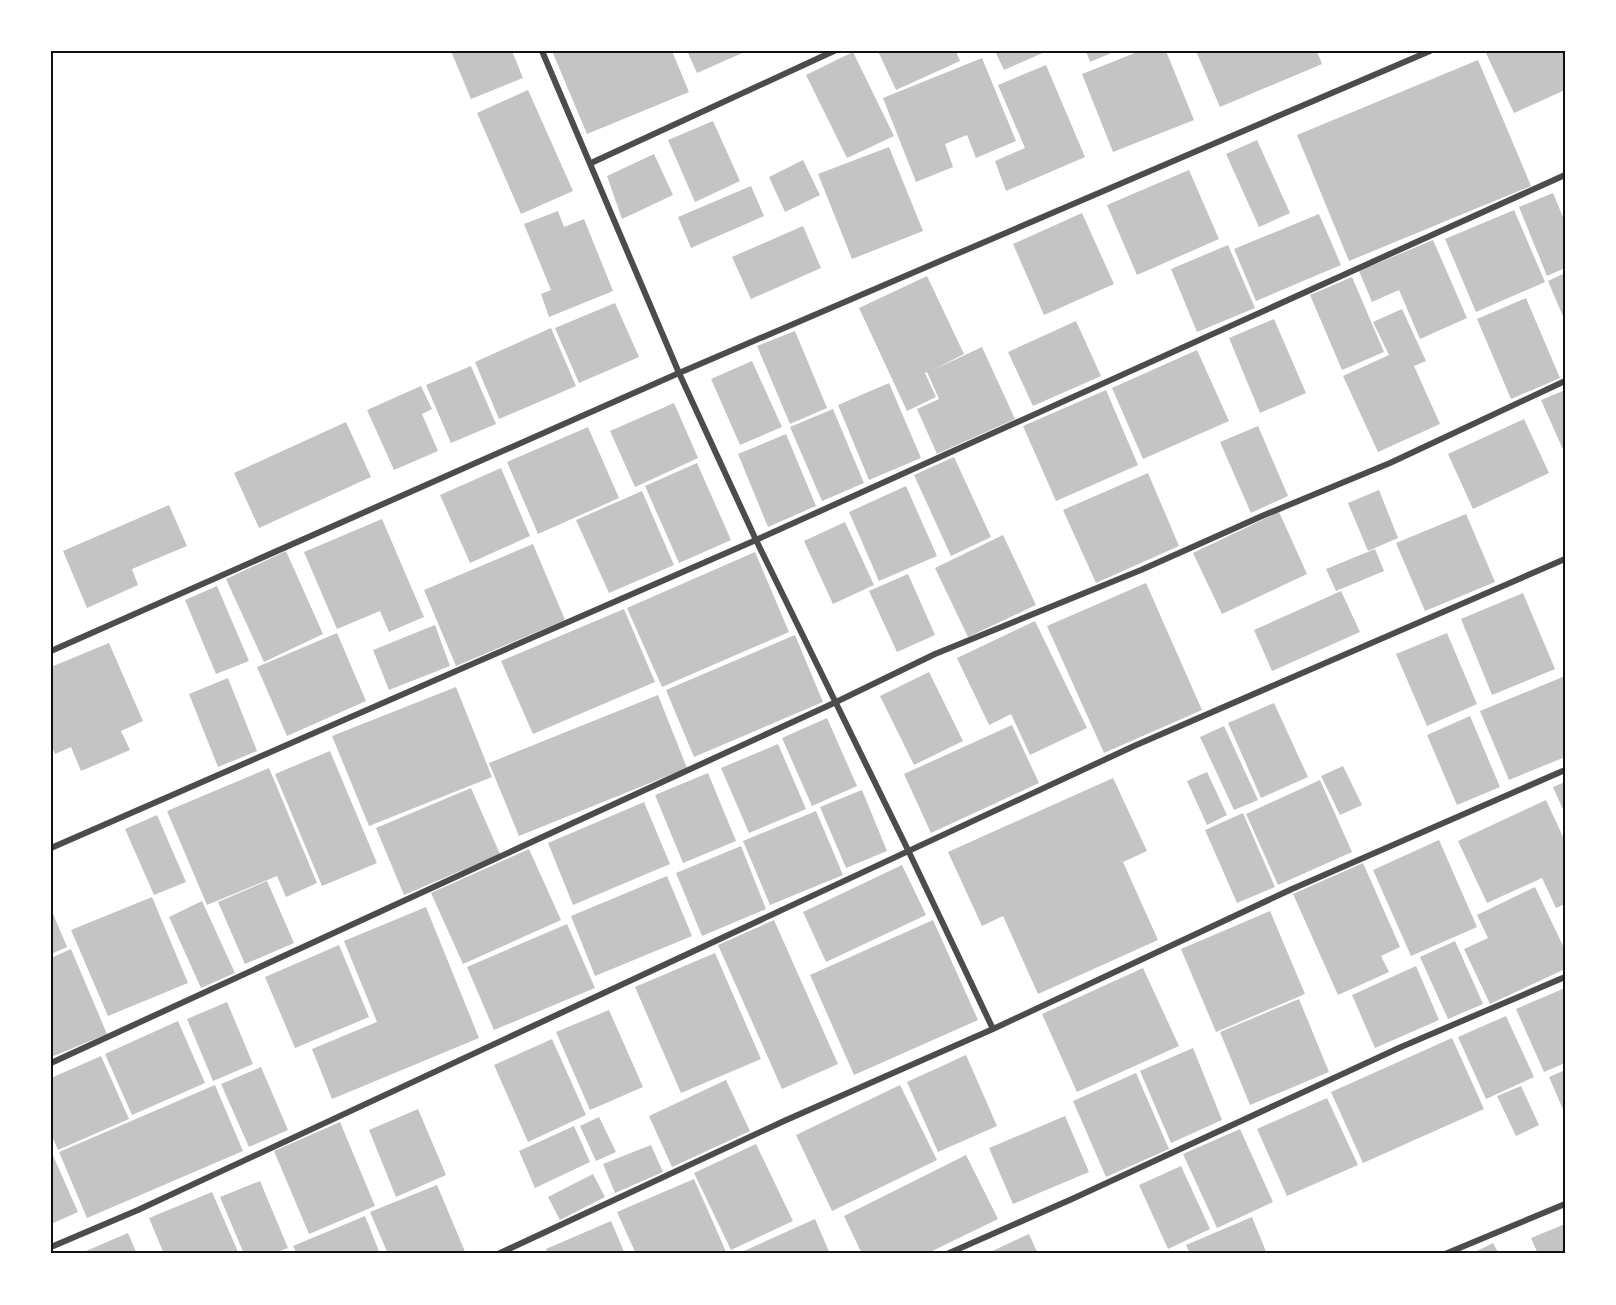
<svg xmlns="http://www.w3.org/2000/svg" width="1616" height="1305" viewBox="0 0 1616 1305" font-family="Commissioner,sans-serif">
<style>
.building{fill:#c4c4c4}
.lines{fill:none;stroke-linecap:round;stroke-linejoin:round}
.minor{stroke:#4c4c4c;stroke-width:6}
.neatline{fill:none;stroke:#111;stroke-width:2}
</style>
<rect width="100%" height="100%" fill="#fff"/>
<path class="building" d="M 451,51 L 512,51 L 523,78 L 471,99 Z
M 552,51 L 672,51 L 689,92 L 587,134 Z
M 687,51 L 747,51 L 697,73 Z
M 878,51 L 956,51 L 960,61 L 896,90 Z
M 995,51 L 1047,51 L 1004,70 Z
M 1086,51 L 1116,51 L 1090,62 Z
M 1140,51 L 1166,51 L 1194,120 L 1113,152 L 1082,74 Z
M 1196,51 L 1317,51 L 1322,64 L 1220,107 Z
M 1485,51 L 1565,51 L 1565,90 L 1514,113 Z
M 853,52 L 894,136 L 847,158 L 806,75 Z
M 982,58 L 1016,141 L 976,158 L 967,135 L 945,144 L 953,167 L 916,182 L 883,98 Z
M 1478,60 L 1531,186 L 1349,261 L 1297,135 Z
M 1046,65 L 1085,157 L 1006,191 L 995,161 L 1025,148 L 998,85 Z
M 528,90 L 573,191 L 521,214 L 477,113 Z
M 713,121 L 740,181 L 695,202 L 668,140 Z
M 1257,140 L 1290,213 L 1259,227 L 1226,154 Z
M 889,147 L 923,231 L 852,259 L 818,174 Z
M 654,154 L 673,195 L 622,219 L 607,176 Z
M 803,160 L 820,195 L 785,212 L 769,177 Z
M 1189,170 L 1219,239 L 1137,275 L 1107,205 Z
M 751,186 L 764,216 L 691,248 L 678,217 Z
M 1553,193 L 1565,222 L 1565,268 L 1547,276 L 1519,207 Z
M 1514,210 L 1545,282 L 1476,312 L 1445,239 Z
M 558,211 L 564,227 L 584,219 L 613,291 L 549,317 L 541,294 L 551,290 L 524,224 Z
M 1082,213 L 1114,284 L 1044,315 L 1013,244 Z
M 1319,214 L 1341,265 L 1256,301 L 1234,249 Z
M 803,226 L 821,268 L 751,299 L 732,257 Z
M 1433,240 L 1467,318 L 1420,339 L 1399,290 L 1372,302 L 1359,271 Z
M 1228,245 L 1255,308 L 1197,332 L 1171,269 Z
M 1565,273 L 1565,321 L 1548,281 Z
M 927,276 L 964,354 L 933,370 L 982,347 L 1015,419 L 937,454 L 917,409 L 939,399 L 927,372 L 925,373 L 936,397 L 907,411 L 859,308 Z
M 1352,277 L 1384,352 L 1342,370 L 1310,295 Z
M 1526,298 L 1560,378 L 1511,399 L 1477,319 Z
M 615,303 L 639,357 L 579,383 L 555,328 Z
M 1402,309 L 1426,361 L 1414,366 L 1440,424 L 1378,452 L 1343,376 L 1389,355 L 1373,322 Z
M 1274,319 L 1306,393 L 1260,413 L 1229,338 Z
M 1076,321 L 1101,376 L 1033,406 L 1008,352 Z
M 551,328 L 576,386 L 499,419 L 475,362 Z
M 795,331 L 827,408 L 790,424 L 757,346 Z
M 1197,350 L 1229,421 L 1143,459 L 1112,388 Z
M 752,361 L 782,427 L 740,445 L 711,379 Z
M 471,366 L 496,424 L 451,443 L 426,385 Z
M 889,383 L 921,458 L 869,480 L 838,405 Z
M 421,386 L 432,409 L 422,414 L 438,451 L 394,470 L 367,410 Z
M 1106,390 L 1138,465 L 1056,501 L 1023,426 Z
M 1565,390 L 1565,454 L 1541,400 Z
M 674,403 L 698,458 L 635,487 L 610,431 Z
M 833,409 L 864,483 L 822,501 L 790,427 Z
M 1524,419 L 1549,473 L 1473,509 L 1448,454 Z
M 346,422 L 371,477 L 259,528 L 234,473 Z
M 1258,426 L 1288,496 L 1251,513 L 1220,442 Z
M 588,427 L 619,498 L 538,534 L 507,462 Z
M 786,434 L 816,506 L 768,527 L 738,454 Z
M 954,457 L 991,537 L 951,556 L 914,475 Z
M 697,463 L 731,540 L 679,563 L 645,486 Z
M 501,468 L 530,536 L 470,563 L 440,495 Z
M 1148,473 L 1179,546 L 1096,583 L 1063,510 Z
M 906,486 L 937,556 L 879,581 L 849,512 Z
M 1379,490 L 1398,538 L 1368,551 L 1348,503 Z
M 642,491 L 674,565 L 609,593 L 576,520 Z
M 169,505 L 187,546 L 132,569 L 138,585 L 87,608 L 63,551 Z
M 1279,512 L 1307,574 L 1222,614 L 1193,553 Z
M 1466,514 L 1495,582 L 1425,611 L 1396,543 Z
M 382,519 L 424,617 L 389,632 L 380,611 L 337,629 L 304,552 Z
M 845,522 L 874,585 L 833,604 L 804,541 Z
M 1003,535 L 1036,605 L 968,637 L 935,568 Z
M 533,544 L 565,620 L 456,666 L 424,590 Z
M 1375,549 L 1384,571 L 1336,591 L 1326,569 Z
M 286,551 L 323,634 L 264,662 L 226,579 Z
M 755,552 L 789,632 L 662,687 L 627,608 Z
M 908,574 L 935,635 L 897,652 L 869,591 Z
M 1146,583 L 1202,710 L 1104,753 L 1047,626 Z
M 217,586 L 249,661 L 216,674 L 185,600 Z
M 1341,591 L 1360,632 L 1272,671 L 1254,630 Z
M 1523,593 L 1555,669 L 1492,695 L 1461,619 Z
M 624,609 L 655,682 L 533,734 L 501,661 Z
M 1035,621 L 1087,728 L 1030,755 L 1011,714 L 989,725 L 957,658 Z
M 435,625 L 450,666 L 389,690 L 373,650 Z
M 337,633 L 366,701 L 287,736 L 257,667 Z
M 1447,633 L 1477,704 L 1427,726 L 1396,654 Z
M 795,635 L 823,702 L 694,757 L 666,690 Z
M 109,643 L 143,721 L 121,731 L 130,750 L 81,771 L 71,747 L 55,754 L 51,744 L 51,667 Z
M 929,672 L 963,741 L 914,765 L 880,696 Z
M 1565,676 L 1565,757 L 1509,780 L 1480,711 Z
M 228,678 L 257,751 L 218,767 L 189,694 Z
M 456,687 L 492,777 L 369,826 L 332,736 Z
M 658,695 L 687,768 L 519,836 L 489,763 Z
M 1274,703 L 1308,777 L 1261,798 L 1228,723 Z
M 1470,716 L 1500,787 L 1457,805 L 1427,735 Z
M 827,718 L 857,786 L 812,806 L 782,738 Z
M 1012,725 L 1039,783 L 931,833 L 904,774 Z
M 1224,726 L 1258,800 L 1234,810 L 1200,737 Z
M 778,744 L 806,809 L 749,833 L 721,768 Z
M 330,751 L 377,863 L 322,886 L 275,774 Z
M 1343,766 L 1362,805 L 1340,815 L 1321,776 Z
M 269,768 L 317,883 L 286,897 L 277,876 L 207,905 L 167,811 Z
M 1207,772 L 1227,815 L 1207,825 L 1187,781 Z
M 708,773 L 736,841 L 683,863 L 655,795 Z
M 1113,778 L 1147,851 L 1123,862 L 1158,940 L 1038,994 L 1003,916 L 982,926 L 948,852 Z
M 1320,780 L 1352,852 L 1278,885 L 1246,814 Z
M 1565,782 L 1565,814 L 1553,787 Z
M 471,788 L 500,854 L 404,895 L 376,828 Z
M 862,790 L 887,851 L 846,868 L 820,807 Z
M 1546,800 L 1565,841 L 1565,904 L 1556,908 L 1542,878 L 1487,903 L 1458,841 Z
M 644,802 L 670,864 L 573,905 L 548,843 Z
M 816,811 L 843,875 L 770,905 L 743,841 Z
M 1243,813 L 1275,887 L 1237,903 L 1205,830 Z
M 157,815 L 186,882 L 154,895 L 125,829 Z
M 1439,840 L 1477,927 L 1411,956 L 1373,870 Z
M 741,846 L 766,909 L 702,936 L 676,873 Z
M 529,849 L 561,920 L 463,964 L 431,893 Z
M 1363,863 L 1400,947 L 1381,956 L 1389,972 L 1338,995 L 1293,894 Z
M 902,865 L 926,915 L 826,962 L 803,912 Z
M 667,876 L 692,936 L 595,976 L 571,916 Z
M 267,881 L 294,943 L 245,964 L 218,902 Z
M 1535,887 L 1565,950 L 1565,969 L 1490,1004 L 1464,949 L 1488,938 L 1477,915 Z
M 152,897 L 188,983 L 108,1016 L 71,930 Z
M 202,901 L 235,973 L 201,988 L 169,917 Z
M 426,907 L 479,1038 L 332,1099 L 312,1049 L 377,1022 L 344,941 Z
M 51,909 L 67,947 L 51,954 Z
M 1270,911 L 1305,994 L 1216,1032 L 1181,949 Z
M 774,920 L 838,1064 L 782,1089 L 718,945 Z
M 933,920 L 978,1020 L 854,1075 L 810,975 Z
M 567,924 L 595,988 L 494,1030 L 467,967 Z
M 1455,941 L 1483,1004 L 1448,1019 L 1420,957 Z
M 339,945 L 369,1017 L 295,1048 L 265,977 Z
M 71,949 L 107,1034 L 51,1057 L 51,958 Z
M 715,953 L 761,1059 L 681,1093 L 635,987 Z
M 1416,966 L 1439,1020 L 1375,1048 L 1352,995 Z
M 1143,968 L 1179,1046 L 1077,1092 L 1042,1014 Z
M 1565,988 L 1565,1063 L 1544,1072 L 1516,1009 Z
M 1299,999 L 1329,1072 L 1250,1105 L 1220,1032 Z
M 227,1002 L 253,1064 L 213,1081 L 187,1019 Z
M 609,1010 L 643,1087 L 590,1110 L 556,1032 Z
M 1506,1016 L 1534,1077 L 1486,1099 L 1458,1037 Z
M 178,1021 L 205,1083 L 132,1115 L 105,1054 Z
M 1452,1038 L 1484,1109 L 1363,1163 L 1331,1092 Z
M 552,1039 L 586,1115 L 528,1142 L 494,1065 Z
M 1193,1048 L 1222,1120 L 1171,1143 L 1140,1071 Z
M 966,1055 L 997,1126 L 938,1152 L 907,1082 Z
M 101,1056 L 129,1119 L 58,1150 L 51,1134 L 51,1078 Z
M 261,1067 L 288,1130 L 249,1147 L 221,1084 Z
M 1565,1070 L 1565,1114 L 1549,1077 Z
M 1136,1073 L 1169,1149 L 1106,1177 L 1073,1101 Z
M 726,1080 L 750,1131 L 672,1167 L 649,1116 Z
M 215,1085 L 243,1151 L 87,1218 L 59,1152 Z
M 900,1085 L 937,1160 L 832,1211 L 796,1135 Z
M 1521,1086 L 1539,1125 L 1516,1136 L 1497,1096 Z
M 1327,1098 L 1358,1165 L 1287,1196 L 1257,1129 Z
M 418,1109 L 446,1175 L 396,1197 L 369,1130 Z
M 1065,1116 L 1089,1172 L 1013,1204 L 989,1148 Z
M 599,1117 L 616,1152 L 596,1161 L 580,1126 Z
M 340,1122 L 375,1206 L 309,1234 L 274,1151 Z
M 574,1126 L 590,1162 L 535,1188 L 519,1151 Z
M 1240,1129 L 1273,1202 L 1217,1228 L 1183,1154 Z
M 756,1144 L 793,1221 L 731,1250 L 694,1173 Z
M 651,1145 L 663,1172 L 615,1193 L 603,1164 Z
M 51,1151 L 78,1212 L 51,1224 Z
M 966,1155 L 998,1219 L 926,1254 L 862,1254 L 844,1216 Z
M 1181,1166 L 1210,1229 L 1168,1249 L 1139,1185 Z
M 593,1174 L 605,1197 L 560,1220 L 548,1197 Z
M 694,1179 L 727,1254 L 636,1254 L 617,1212 Z
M 260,1181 L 288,1248 L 272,1254 L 244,1254 L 220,1197 Z
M 437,1185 L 466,1254 L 388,1254 L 370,1212 Z
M 212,1192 L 239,1254 L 164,1254 L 149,1218 Z
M 365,1216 L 380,1254 L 297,1254 L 293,1246 Z
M 1252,1217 L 1267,1254 L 1190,1254 L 1186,1245 Z
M 815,1219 L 830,1254 L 737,1254 Z
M 611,1221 L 625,1254 L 548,1254 L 546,1249 Z
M 1565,1224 L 1565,1254 L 1538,1254 L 1531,1238 Z
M 128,1233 L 137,1254 L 79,1254 Z
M 1029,1234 L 1038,1254 L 986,1254 Z
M 1493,1243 L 1499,1254 L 1471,1254 Z"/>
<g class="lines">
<path class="minor" d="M 542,51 L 679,373 L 756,540 L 908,850 L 993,1029
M 591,163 L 834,51
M 51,651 L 679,373 L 1430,51
M 51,848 L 756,540 L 1565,175
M 51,1063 L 834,703 L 935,654 L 1141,570 L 1262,516 L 1390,463 L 1565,381
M 51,1247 L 138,1210 L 1134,746 L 1565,559
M 498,1254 L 784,1121 L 993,1029 L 1292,889 L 1565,770
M 947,1254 L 1072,1199 L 1401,1047 L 1565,977
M 1445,1254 L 1565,1204"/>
</g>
<rect width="1616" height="1305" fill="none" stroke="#ffffff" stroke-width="105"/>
<rect x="52" y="52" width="1512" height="1200" class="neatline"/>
</svg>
